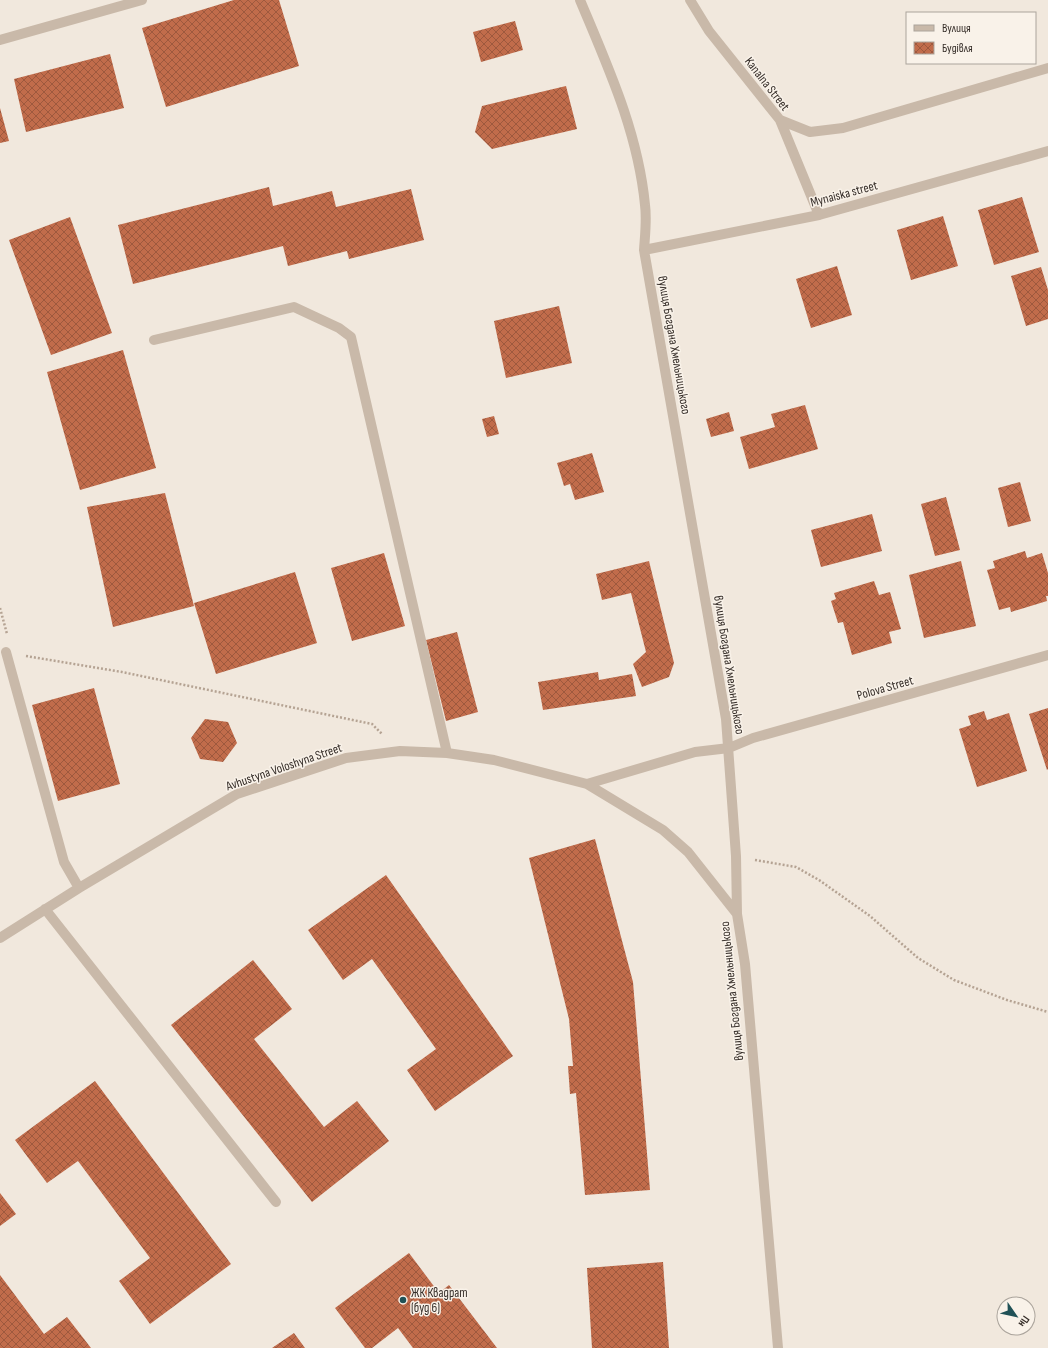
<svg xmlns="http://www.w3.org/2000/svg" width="1048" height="1348" viewBox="0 0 1048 1348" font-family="'Sofia Sans Condensed',sans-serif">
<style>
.building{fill:url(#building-cross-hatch)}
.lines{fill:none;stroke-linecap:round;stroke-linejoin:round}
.path{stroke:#b5a393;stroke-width:2.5;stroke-dasharray:2 2;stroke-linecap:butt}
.minor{stroke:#c9b9a9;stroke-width:10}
.poi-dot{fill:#205156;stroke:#f9f2e9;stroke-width:1.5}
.labels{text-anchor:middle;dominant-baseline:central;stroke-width:3;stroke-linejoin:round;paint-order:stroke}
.street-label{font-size:13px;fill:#362e29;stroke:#f9f2e9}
.poi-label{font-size:13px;fill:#362e29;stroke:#f9f2e9;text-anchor:start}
</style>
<defs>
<pattern id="building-cross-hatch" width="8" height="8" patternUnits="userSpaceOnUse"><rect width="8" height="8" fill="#c16c4b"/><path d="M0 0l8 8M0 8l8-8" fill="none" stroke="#9e593e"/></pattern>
</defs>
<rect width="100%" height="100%" fill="#f1e8dd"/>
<path class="building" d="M 234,0 L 279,0 L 299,66 L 166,107 L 142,28 Z
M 515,21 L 523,50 L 481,62 L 473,32 Z
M 110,54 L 124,108 L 26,132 L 14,79 Z
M 566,86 L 577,129 L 492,149 L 475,132 L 482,106 Z
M 0,108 L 9,141 L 0,143 Z
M 269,187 L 273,206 L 332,191 L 336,207 L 411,189 L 424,240 L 349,259 L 347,251 L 288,266 L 283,246 L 133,284 L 118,225 Z
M 1022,197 L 1039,252 L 994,265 L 978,210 Z
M 943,216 L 958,266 L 911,280 L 897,230 Z
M 70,217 L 112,333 L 51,355 L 9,240 Z
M 837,266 L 852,315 L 811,328 L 796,279 Z
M 1041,267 L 1048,290 L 1048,319 L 1026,326 L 1011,276 Z
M 559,306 L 572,363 L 506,378 L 494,321 Z
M 123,350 L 156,468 L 80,490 L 47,372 Z
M 805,405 L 818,449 L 749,469 L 740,437 L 775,427 L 771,414 Z
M 729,412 L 734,431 L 711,437 L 706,419 Z
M 494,416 L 499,434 L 487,437 L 482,419 Z
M 592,453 L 604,492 L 575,500 L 570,484 L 564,486 L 557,463 Z
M 1020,482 L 1031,521 L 1008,527 L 998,488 Z
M 165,493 L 194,606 L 113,627 L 87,507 Z
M 946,497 L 960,550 L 935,556 L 921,504 Z
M 872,514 L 882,551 L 821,567 L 811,530 Z
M 1025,551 L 1027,558 L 1042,553 L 1048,573 L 1048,596 L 1046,596 L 1047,601 L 1011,612 L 1010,607 L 999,610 L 987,570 L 995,568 L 993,561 Z
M 384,553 L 405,626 L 352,641 L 331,568 Z
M 649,561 L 674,663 L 669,677 L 642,687 L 633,664 L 646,652 L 631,593 L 602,600 L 596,574 Z
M 961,561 L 976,626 L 924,638 L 909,575 Z
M 295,572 L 317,643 L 216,674 L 194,603 Z
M 874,581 L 879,595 L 890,592 L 901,629 L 889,632 L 892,643 L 852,655 L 843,622 L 838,623 L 831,601 L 836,599 L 834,593 Z
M 457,632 L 478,712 L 446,721 L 426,640 Z
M 598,672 L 599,680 L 632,674 L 636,696 L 543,710 L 538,682 Z
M 94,688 L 120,784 L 58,801 L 32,705 Z
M 1048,708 L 1048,769 L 1047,770 L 1029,714 Z
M 984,711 L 987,720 L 1009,713 L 1027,771 L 977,787 L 959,729 L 971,725 L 968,716 Z
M 205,719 L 228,722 L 237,743 L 223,762 L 200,759 L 191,738 Z
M 595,839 L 633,982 L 650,1190 L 585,1195 L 576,1093 L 570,1094 L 568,1066 L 573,1066 L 569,1019 L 529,858 Z
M 386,875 L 513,1056 L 435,1111 L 407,1070 L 436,1049 L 372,959 L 343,980 L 308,930 Z
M 253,960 L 292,1009 L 254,1039 L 324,1127 L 357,1101 L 389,1141 L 312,1202 L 171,1025 Z
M 95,1081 L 231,1264 L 150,1324 L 119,1281 L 150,1258 L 78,1161 L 47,1183 L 15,1140 Z
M 0,1193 L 16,1214 L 0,1226 Z
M 409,1253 L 439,1293 L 449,1285 L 497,1348 L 413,1348 L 398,1328 L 372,1348 L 365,1348 L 335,1308 Z
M 663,1262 L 669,1348 L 592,1348 L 587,1268 Z
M 0,1275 L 44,1334 L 67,1317 L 91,1348 L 0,1348 Z
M 294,1333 L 305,1348 L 272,1348 Z"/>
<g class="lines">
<path class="path" d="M 0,608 L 7,634
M 26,656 L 122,672 L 372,724 L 382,734
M 755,860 L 796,867 L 819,880 L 870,916 L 918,958 L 954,980 L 1007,1000 L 1048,1012"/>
<path class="minor" d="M 580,0 C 608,67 638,132 645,205 C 647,219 645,235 644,250 L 726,719 L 736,856 L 737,914 L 745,964 L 778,1348
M 690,0 L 709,31 L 780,120 L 819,215
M 0,40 L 142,0
M 780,120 L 810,132 L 843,128 L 1048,68
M 644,250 L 819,215 L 1048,151
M 154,340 L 294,307 L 339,328 L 351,337 L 447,753
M 6,652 L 64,862 L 79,888
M 587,784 L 695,752 L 729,748 L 753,738 L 1048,655
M 45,909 L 276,1202
M 0,938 L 79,888 L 237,794 L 346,758 L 400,751 L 447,753 L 494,760 L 587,784 L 663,830 L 688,852 L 737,914"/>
</g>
<circle class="poi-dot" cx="403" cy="1300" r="4"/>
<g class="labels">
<g class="street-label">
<text transform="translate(767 84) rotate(52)">Kanalna Street</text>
<text transform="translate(844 194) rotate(-15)">Mynaiska street</text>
<text transform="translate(674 345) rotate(80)">вулиця Богдана Хмельницького</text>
<text transform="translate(729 665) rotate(81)">вулиця Богдана Хмельницького</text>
<text transform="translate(885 688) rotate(-16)">Polova Street</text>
<text transform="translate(284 767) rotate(-19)">Avhustyna Voloshyna Street</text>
<text transform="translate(732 991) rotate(-96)">вулиця Богдана Хмельницького</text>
</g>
<g class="poi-label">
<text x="411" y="1293">ЖК Квадрат<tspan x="411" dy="15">(буд 6)</tspan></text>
</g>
</g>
<rect x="906" y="12" width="130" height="52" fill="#f9f2e9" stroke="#aba49c"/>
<rect x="914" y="25" width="20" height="6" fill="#c9b9a9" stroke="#aba49c"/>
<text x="942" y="32" font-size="12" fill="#362e29">Вулиця</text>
<rect x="914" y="42" width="20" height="12" fill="url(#building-cross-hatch)" stroke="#aba49c"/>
<text x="942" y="52" font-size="12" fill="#362e29">Будівля</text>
<g transform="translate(1016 1316) rotate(124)"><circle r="19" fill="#f9f2e9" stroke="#aba49c"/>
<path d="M0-3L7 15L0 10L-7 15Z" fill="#205156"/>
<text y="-6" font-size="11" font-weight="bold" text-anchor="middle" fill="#362e29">Пн</text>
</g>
</svg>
